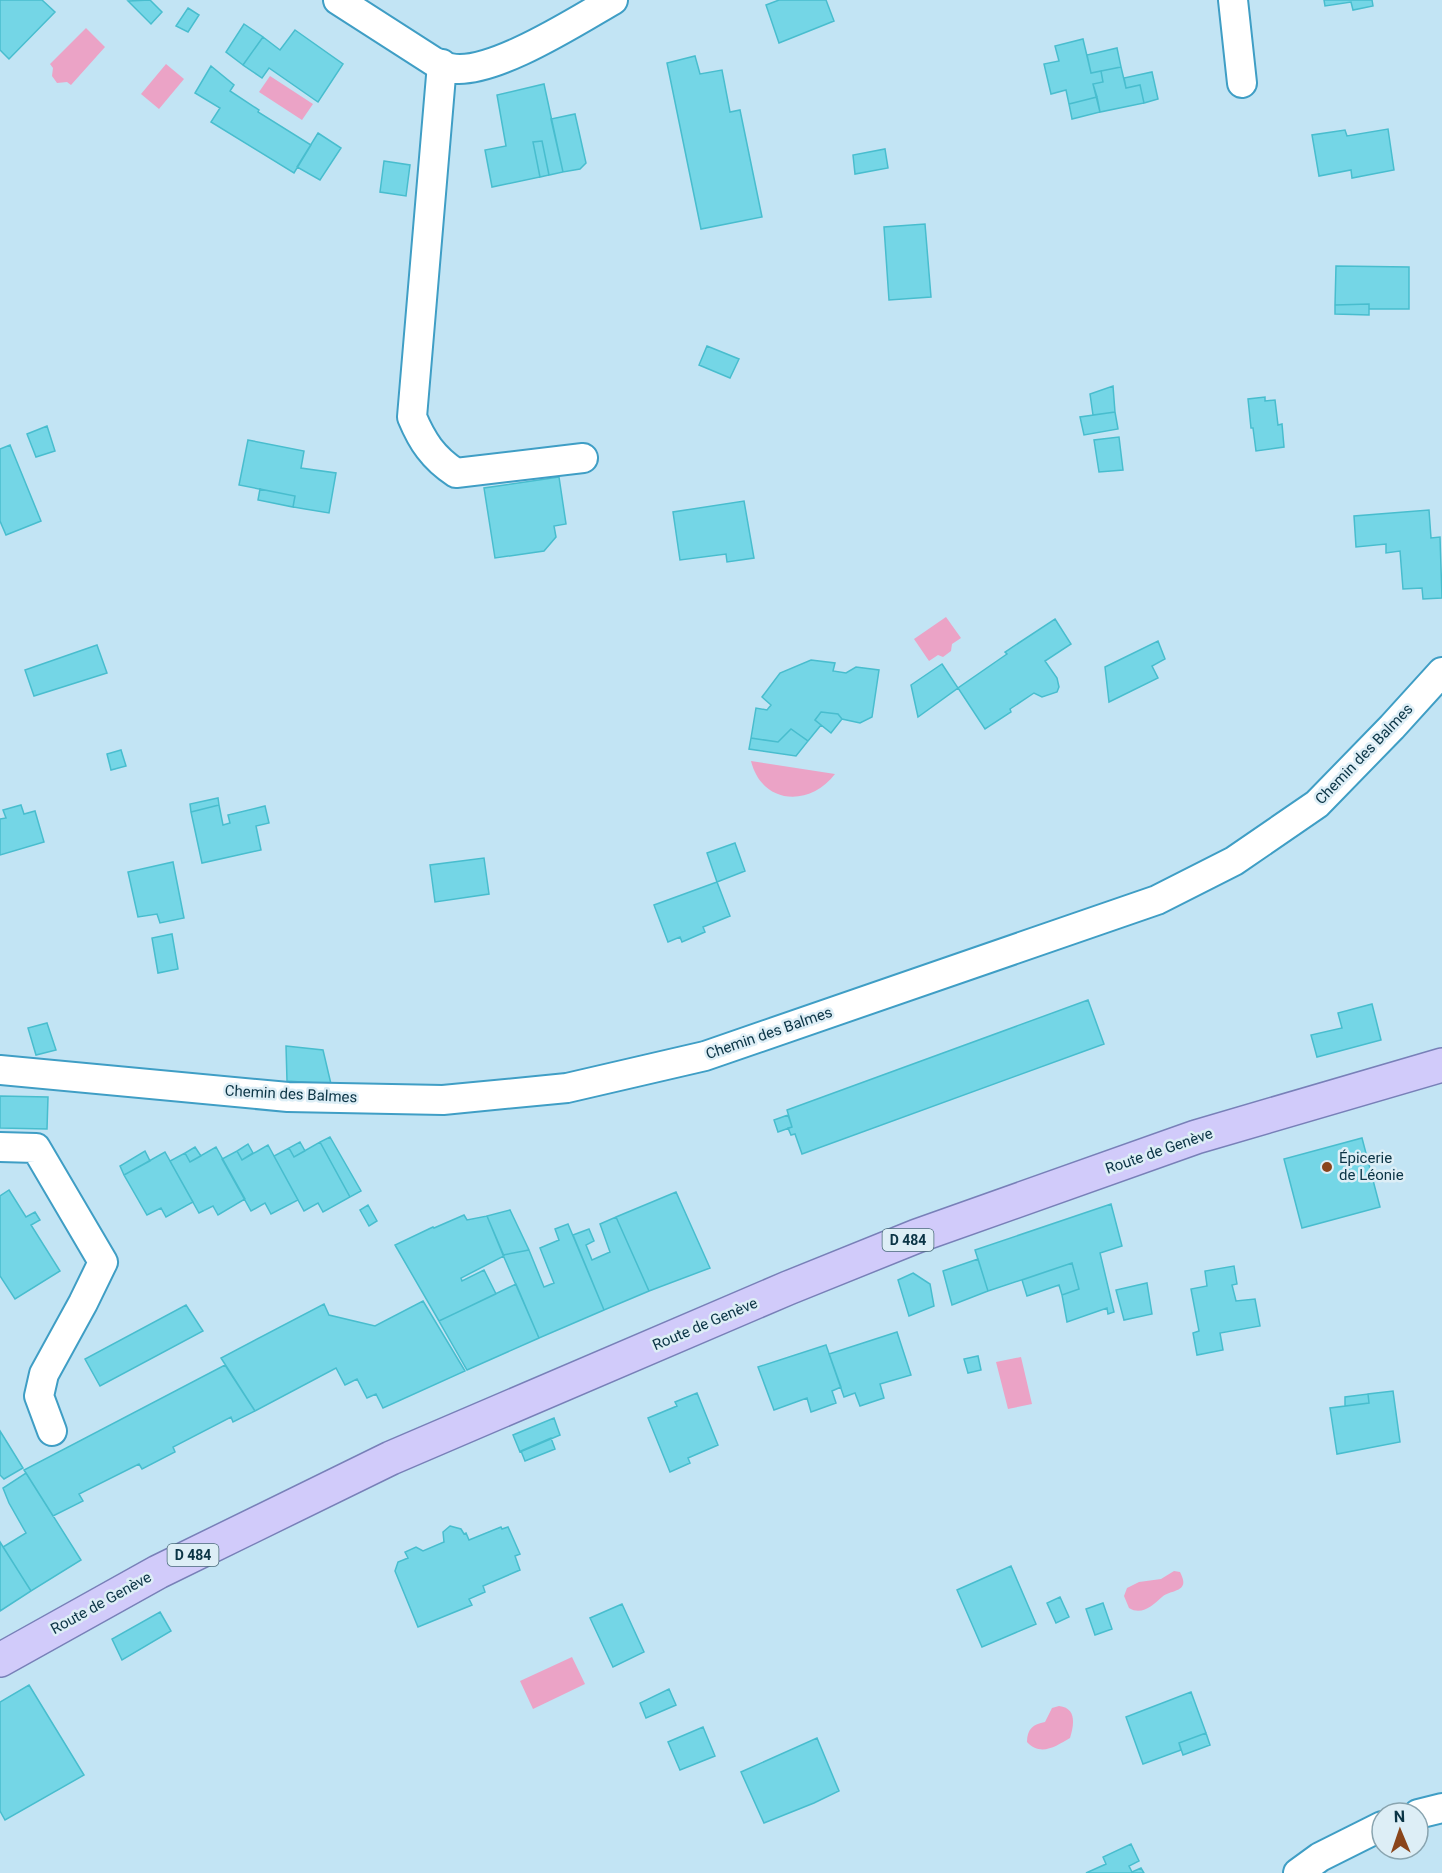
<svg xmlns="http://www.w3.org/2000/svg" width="1442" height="1873" viewBox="0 0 1442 1873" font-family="Roboto,sans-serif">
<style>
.water{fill:#eba3c6}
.building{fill:#74d6e6;stroke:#48bdce;stroke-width:1.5}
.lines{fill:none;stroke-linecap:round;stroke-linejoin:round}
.street-casing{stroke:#3f9ec5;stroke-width:32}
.primary-casing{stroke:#7880b8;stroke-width:36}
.street{stroke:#fff;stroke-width:28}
.primary{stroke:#d1cbfa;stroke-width:33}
.poi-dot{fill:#8a451b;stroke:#ddeef6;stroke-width:2}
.labels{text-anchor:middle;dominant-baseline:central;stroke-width:5;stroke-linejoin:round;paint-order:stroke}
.shield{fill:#ddeef6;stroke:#4a6c7a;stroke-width:1.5}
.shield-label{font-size:14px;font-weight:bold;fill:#0b3445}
.street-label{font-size:15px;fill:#0b3445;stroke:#ddeef6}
.poi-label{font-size:15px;fill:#0b3445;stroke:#ddeef6;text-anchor:start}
</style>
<rect width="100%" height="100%" fill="#c2e4f4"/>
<path class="water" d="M 86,28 L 105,47 L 71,85 L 67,82 L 57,83 L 52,76 L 53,68 L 50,64 Z
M 166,64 L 184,79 L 159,109 L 141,94 Z
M 270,76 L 313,104 L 302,120 L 259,92 Z
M 946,617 L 961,638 L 952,644 L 951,651 L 943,657 L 938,655 L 929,661 L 914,639 Z
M 751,761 L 835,774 C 810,807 762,805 751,761 Z
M 1021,1357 L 1032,1404 L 1008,1409 L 996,1362 Z
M 1174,1571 L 1180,1572 C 1191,1593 1172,1589 1162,1597 C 1153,1605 1142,1616 1129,1608 L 1124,1596 L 1127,1588 L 1139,1582 L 1161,1579 Z
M 572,1657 L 585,1684 L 533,1709 L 520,1681 Z
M 1059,1706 C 1077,1708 1074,1725 1070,1738 C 1056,1746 1041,1757 1027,1742 C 1027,1729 1033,1724 1045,1722 L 1052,1708 Z"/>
<path class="building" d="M 0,0 L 42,0 L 55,12 L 9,59 L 0,50 Z
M 150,0 L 162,12 L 151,24 L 128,1 Z
M 779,0 L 826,0 L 834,21 L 779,43 L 766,5 Z
M 1324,0 L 1372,0 L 1373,6 L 1353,10 L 1351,2 L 1325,6 Z
M 188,8 L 199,15 L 188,32 L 176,26 Z
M 244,24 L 263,37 L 243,65 L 226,52 Z
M 295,30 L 343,64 L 318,102 L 269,68 L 262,78 L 243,65 L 263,37 L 280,50 Z
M 1083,39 L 1091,73 L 1101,71 L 1103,82 L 1093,84 L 1097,97 L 1069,104 L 1066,90 L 1051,94 L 1044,64 L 1059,61 L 1055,46 Z
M 1117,48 L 1121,67 L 1091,73 L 1087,55 Z
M 695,56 L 700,74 L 722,70 L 730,112 L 740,110 L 762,217 L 701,229 L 667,63 Z
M 211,66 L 234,85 L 230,91 L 259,110 L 258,112 L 311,145 L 294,173 L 211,122 L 220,108 L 195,93 Z
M 1121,67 L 1126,88 L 1140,85 L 1144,103 L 1100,112 L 1093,84 L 1103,82 L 1101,71 Z
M 1152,72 L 1158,99 L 1144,103 L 1140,85 L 1126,88 L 1124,78 Z
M 544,84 L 563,172 L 549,175 L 542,141 L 533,142 L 540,177 L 492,187 L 485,150 L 506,146 L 497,95 Z
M 1097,97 L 1100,112 L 1072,119 L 1069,104 Z
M 575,114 L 586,163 L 580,169 L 563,172 L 551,119 Z
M 1388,129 L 1394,170 L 1352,178 L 1351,170 L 1319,176 L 1312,135 L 1345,130 L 1347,136 Z
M 318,133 L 341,148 L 320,180 L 297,167 Z
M 542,141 L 549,175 L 540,177 L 533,142 Z
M 885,149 L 888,168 L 855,174 L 853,155 Z
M 384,161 L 410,165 L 406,196 L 380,192 Z
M 925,224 L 931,297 L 889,300 L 884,227 Z
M 1336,266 L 1409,267 L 1409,309 L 1369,309 L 1369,304 L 1335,305 Z
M 1369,304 L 1369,315 L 1335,314 L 1335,305 Z
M 707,346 L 739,359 L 730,378 L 699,365 Z
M 1113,386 L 1115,412 L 1093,415 L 1090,394 Z
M 1265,397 L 1265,401 L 1275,400 L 1278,425 L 1282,424 L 1284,447 L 1256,451 L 1253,428 L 1251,428 L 1248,399 Z
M 1115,412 L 1118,429 L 1084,435 L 1080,417 Z
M 47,426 L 55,451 L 36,457 L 27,434 Z
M 1119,437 L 1123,470 L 1099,472 L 1094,440 Z
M 248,440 L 304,451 L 301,468 L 336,473 L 329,513 L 293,507 L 295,496 L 239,485 Z
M 10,445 L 41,521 L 6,535 L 0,521 L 0,449 Z
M 559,477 L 566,524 L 554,526 L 556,537 L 544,551 L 495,558 L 484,488 Z
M 260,489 L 295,496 L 293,507 L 258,500 Z
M 744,501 L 754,558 L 727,562 L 726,554 L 680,560 L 673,512 Z
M 1429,510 L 1431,538 L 1440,537 L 1442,598 L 1423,599 L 1422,588 L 1403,589 L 1400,551 L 1386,553 L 1386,544 L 1356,547 L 1354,516 Z
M 1055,619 L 1071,644 L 1045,661 L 1057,678 L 1059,687 L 1057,692 L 1042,697 L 1034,693 L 1010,709 L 1011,712 L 985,729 L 958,688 L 1007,654 L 1005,652 Z
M 1158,641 L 1165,659 L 1152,666 L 1158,678 L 1109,702 L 1105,667 Z
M 97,645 L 107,673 L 34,696 L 25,670 Z
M 811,660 L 835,663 L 833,671 L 846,673 L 856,667 L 879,670 L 872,717 L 860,723 L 842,719 L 838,714 L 821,712 L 815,720 L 821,725 L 808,741 L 791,729 L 778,742 L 751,738 L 756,708 L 767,710 L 771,705 L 762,697 L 780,673 Z
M 942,664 L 958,688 L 918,717 L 911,685 Z
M 821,712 L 838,714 L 842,719 L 831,733 L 815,720 Z
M 791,729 L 808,741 L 796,756 L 749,749 L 751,738 L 778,742 Z
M 121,750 L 126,766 L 111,770 L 107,754 Z
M 218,798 L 219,805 L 191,812 L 190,804 Z
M 21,805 L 24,814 L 35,811 L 44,842 L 0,855 L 0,819 L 6,818 L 3,810 Z
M 219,805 L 223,825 L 230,823 L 228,815 L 265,806 L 269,823 L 256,826 L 261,850 L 202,863 L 191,812 Z
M 735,843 L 745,871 L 717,882 L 707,853 Z
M 484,858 L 489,894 L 435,902 L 430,865 Z
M 173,862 L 184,918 L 160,923 L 157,914 L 138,917 L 128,872 Z
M 717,882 L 730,916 L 703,927 L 705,932 L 682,942 L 680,937 L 668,942 L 654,905 Z
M 172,934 L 178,969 L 158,973 L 152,938 Z
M 1088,1000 L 1104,1044 L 802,1154 L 795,1134 L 791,1135 L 788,1128 L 792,1127 L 787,1110 Z
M 1372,1004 L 1381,1040 L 1317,1057 L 1311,1035 L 1342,1028 L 1338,1013 Z
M 47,1023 L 56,1050 L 36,1055 L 28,1028 Z
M 286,1046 L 323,1050 L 331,1084 L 287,1081 Z
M 0,1096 L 48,1097 L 47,1129 L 0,1128 Z
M 788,1115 L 792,1127 L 778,1132 L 774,1120 Z
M 330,1137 L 361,1191 L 350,1197 L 320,1142 Z
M 1362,1138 L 1380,1207 L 1302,1228 L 1284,1159 Z
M 300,1142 L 305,1151 L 294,1157 L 289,1148 Z
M 320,1142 L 350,1197 L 323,1212 L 318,1203 L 304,1211 L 274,1156 L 289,1148 L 294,1157 Z
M 248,1144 L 253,1153 L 242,1160 L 237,1151 Z
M 268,1145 L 298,1200 L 271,1214 L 265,1203 L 251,1211 L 222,1159 L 237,1151 L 242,1160 Z
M 195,1147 L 201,1156 L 190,1162 L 185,1153 Z
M 216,1147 L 245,1199 L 218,1215 L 213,1206 L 199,1213 L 170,1161 L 185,1153 L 190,1162 Z
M 145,1151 L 150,1161 L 124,1175 L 120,1166 Z
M 165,1152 L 193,1202 L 166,1217 L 161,1208 L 147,1215 L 124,1175 Z
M 9,1190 L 26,1217 L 35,1212 L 40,1220 L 31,1225 L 60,1271 L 15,1299 L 0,1276 L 0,1196 Z
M 676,1192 L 710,1268 L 649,1291 L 616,1217 Z
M 1111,1204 L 1122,1246 L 1100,1253 L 1114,1312 L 1108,1314 L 1107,1308 L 1067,1322 L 1062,1295 L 1079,1289 L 1072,1263 L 988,1291 L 975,1250 Z
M 368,1205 L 377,1221 L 369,1226 L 360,1210 Z
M 510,1210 L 529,1250 L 503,1255 L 487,1216 Z
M 464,1215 L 467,1220 L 487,1216 L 504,1256 L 461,1278 L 462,1281 L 484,1270 L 496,1294 L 439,1321 L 395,1245 L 433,1227 L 434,1228 Z
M 616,1217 L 649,1291 L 604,1310 L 573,1235 L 589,1229 L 594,1241 L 586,1245 L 592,1260 L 610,1252 L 600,1224 Z
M 568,1224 L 604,1310 L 539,1338 L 503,1255 L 529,1250 L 544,1287 L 554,1283 L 540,1248 L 559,1240 L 555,1229 Z
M 978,1259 L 988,1291 L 952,1305 L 943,1271 Z
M 1072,1263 L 1079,1289 L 1062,1295 L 1059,1285 L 1027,1296 L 1022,1280 Z
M 1234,1266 L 1237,1284 L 1232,1285 L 1236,1301 L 1255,1299 L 1260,1326 L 1220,1333 L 1223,1350 L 1197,1355 L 1193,1333 L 1199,1331 L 1191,1289 L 1207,1286 L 1205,1271 Z
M 913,1273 L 930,1284 L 934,1306 L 909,1316 L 898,1280 Z
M 1147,1283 L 1152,1314 L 1124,1320 L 1116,1290 Z
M 516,1284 L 539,1338 L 467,1370 L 439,1321 Z
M 423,1301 L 465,1371 L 383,1408 L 376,1394 L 367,1398 L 357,1379 L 345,1385 L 336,1368 L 255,1411 L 221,1358 L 324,1304 L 329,1315 L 375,1326 Z
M 186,1305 L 203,1331 L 100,1386 L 85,1359 Z
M 897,1332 L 911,1375 L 880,1384 L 884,1398 L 860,1406 L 855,1393 L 844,1397 L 829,1354 Z
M 826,1345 L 841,1387 L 832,1391 L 836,1403 L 811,1412 L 807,1398 L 774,1410 L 758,1367 Z
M 978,1356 L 981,1370 L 968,1373 L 964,1359 Z
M 225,1365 L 255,1411 L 233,1422 L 231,1417 L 173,1447 L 175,1452 L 142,1469 L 139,1464 L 79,1494 L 83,1501 L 53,1516 L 24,1470 Z
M 1393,1391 L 1400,1442 L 1337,1454 L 1330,1408 L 1369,1403 L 1368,1394 Z
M 697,1393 L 718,1445 L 688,1458 L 690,1463 L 670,1472 L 648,1418 L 677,1406 L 675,1402 Z
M 1368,1394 L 1369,1403 L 1345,1406 L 1345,1397 Z
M 554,1418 L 560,1435 L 520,1452 L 513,1435 Z
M 0,1431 L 23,1468 L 4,1479 L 0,1475 Z
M 551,1438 L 555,1449 L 525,1461 L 521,1451 Z
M 26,1473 L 81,1560 L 31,1591 L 3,1547 L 26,1533 L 9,1503 L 3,1488 Z
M 450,1526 L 461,1529 L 464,1534 L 466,1533 L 469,1540 L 501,1527 L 502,1529 L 508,1527 L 520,1554 L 515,1556 L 520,1570 L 483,1586 L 485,1592 L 469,1599 L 472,1605 L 418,1627 L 395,1571 L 398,1562 L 408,1558 L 405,1552 L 416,1547 L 423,1551 L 444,1542 L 443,1532 Z
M 0,1542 L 31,1591 L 0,1611 Z
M 1011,1566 L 1036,1624 L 982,1647 L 957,1590 Z
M 1060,1597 L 1069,1617 L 1056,1623 L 1047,1603 Z
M 1103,1603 L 1112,1629 L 1095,1635 L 1086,1609 Z
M 622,1604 L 644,1652 L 613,1667 L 590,1618 Z
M 160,1612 L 171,1631 L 122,1660 L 112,1639 Z
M 29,1685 L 84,1775 L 5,1820 L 0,1811 L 0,1702 Z
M 669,1689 L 676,1705 L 646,1718 L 640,1703 Z
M 1191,1692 L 1206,1733 L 1179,1743 L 1181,1750 L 1143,1764 L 1126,1717 Z
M 703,1727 L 715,1756 L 680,1770 L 668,1742 Z
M 1206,1733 L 1210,1745 L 1183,1755 L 1179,1743 Z
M 817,1738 L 839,1791 L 814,1803 L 764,1823 L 741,1772 Z
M 1131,1844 L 1139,1861 L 1129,1866 L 1132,1872 L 1141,1868 L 1144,1873 L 1086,1873 L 1106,1864 L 1103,1857 Z"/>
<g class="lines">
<g class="street-casing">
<path id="street" d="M 338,0 L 433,61 C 438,63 445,67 450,68 C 490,77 578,20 613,0
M 1233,0 L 1242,83
M 442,64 L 412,417 C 422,441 433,458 456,473 L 583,458
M 0,1070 L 288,1097 L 443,1100 L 567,1088 L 705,1056 L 1157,900 L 1234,861 L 1317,804 L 1392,727 L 1442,672
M 0,1147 L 36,1148 L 103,1262 L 83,1303 L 44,1374 L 39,1396 L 52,1431
M 1418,1814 L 1442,1808
M 1298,1873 L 1320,1857 L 1382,1826"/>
</g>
<g class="primary-casing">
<path id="primary" d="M 0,1660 L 158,1572 L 391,1458 L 788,1288 L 917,1236 L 1196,1137 L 1442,1065"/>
</g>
<use href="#street" class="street"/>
<use href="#primary" class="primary"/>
</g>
<circle class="poi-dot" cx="1327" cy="1167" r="6"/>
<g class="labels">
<g class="shield">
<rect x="882.5" y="1229" width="51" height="22" rx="4.5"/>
<rect x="167.5" y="1544" width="51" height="22" rx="4.5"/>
</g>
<g class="shield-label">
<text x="908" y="1240">D 484</text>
<text x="193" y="1555">D 484</text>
</g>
<g class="street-label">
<text transform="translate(1364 754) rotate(-46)">Chemin des Balmes</text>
<text transform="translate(769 1033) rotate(-19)">Chemin des Balmes</text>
<text transform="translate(291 1094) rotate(3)">Chemin des Balmes</text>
<text transform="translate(1159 1151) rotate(-19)">Route de Genève</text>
<text transform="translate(705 1324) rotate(-23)">Route de Genève</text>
<text transform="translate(101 1603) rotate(-29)">Route de Genève</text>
</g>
<g class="poi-label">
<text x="1339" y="1158">Épicerie<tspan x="1339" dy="17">de Léonie</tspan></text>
</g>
</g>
<g transform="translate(1400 1831) rotate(358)"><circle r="28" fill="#ddeef6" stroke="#89a4af" stroke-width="1.5"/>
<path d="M0-4.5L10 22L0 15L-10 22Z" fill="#8a451b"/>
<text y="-9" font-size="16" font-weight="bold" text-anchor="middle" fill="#0b3445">N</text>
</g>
</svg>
